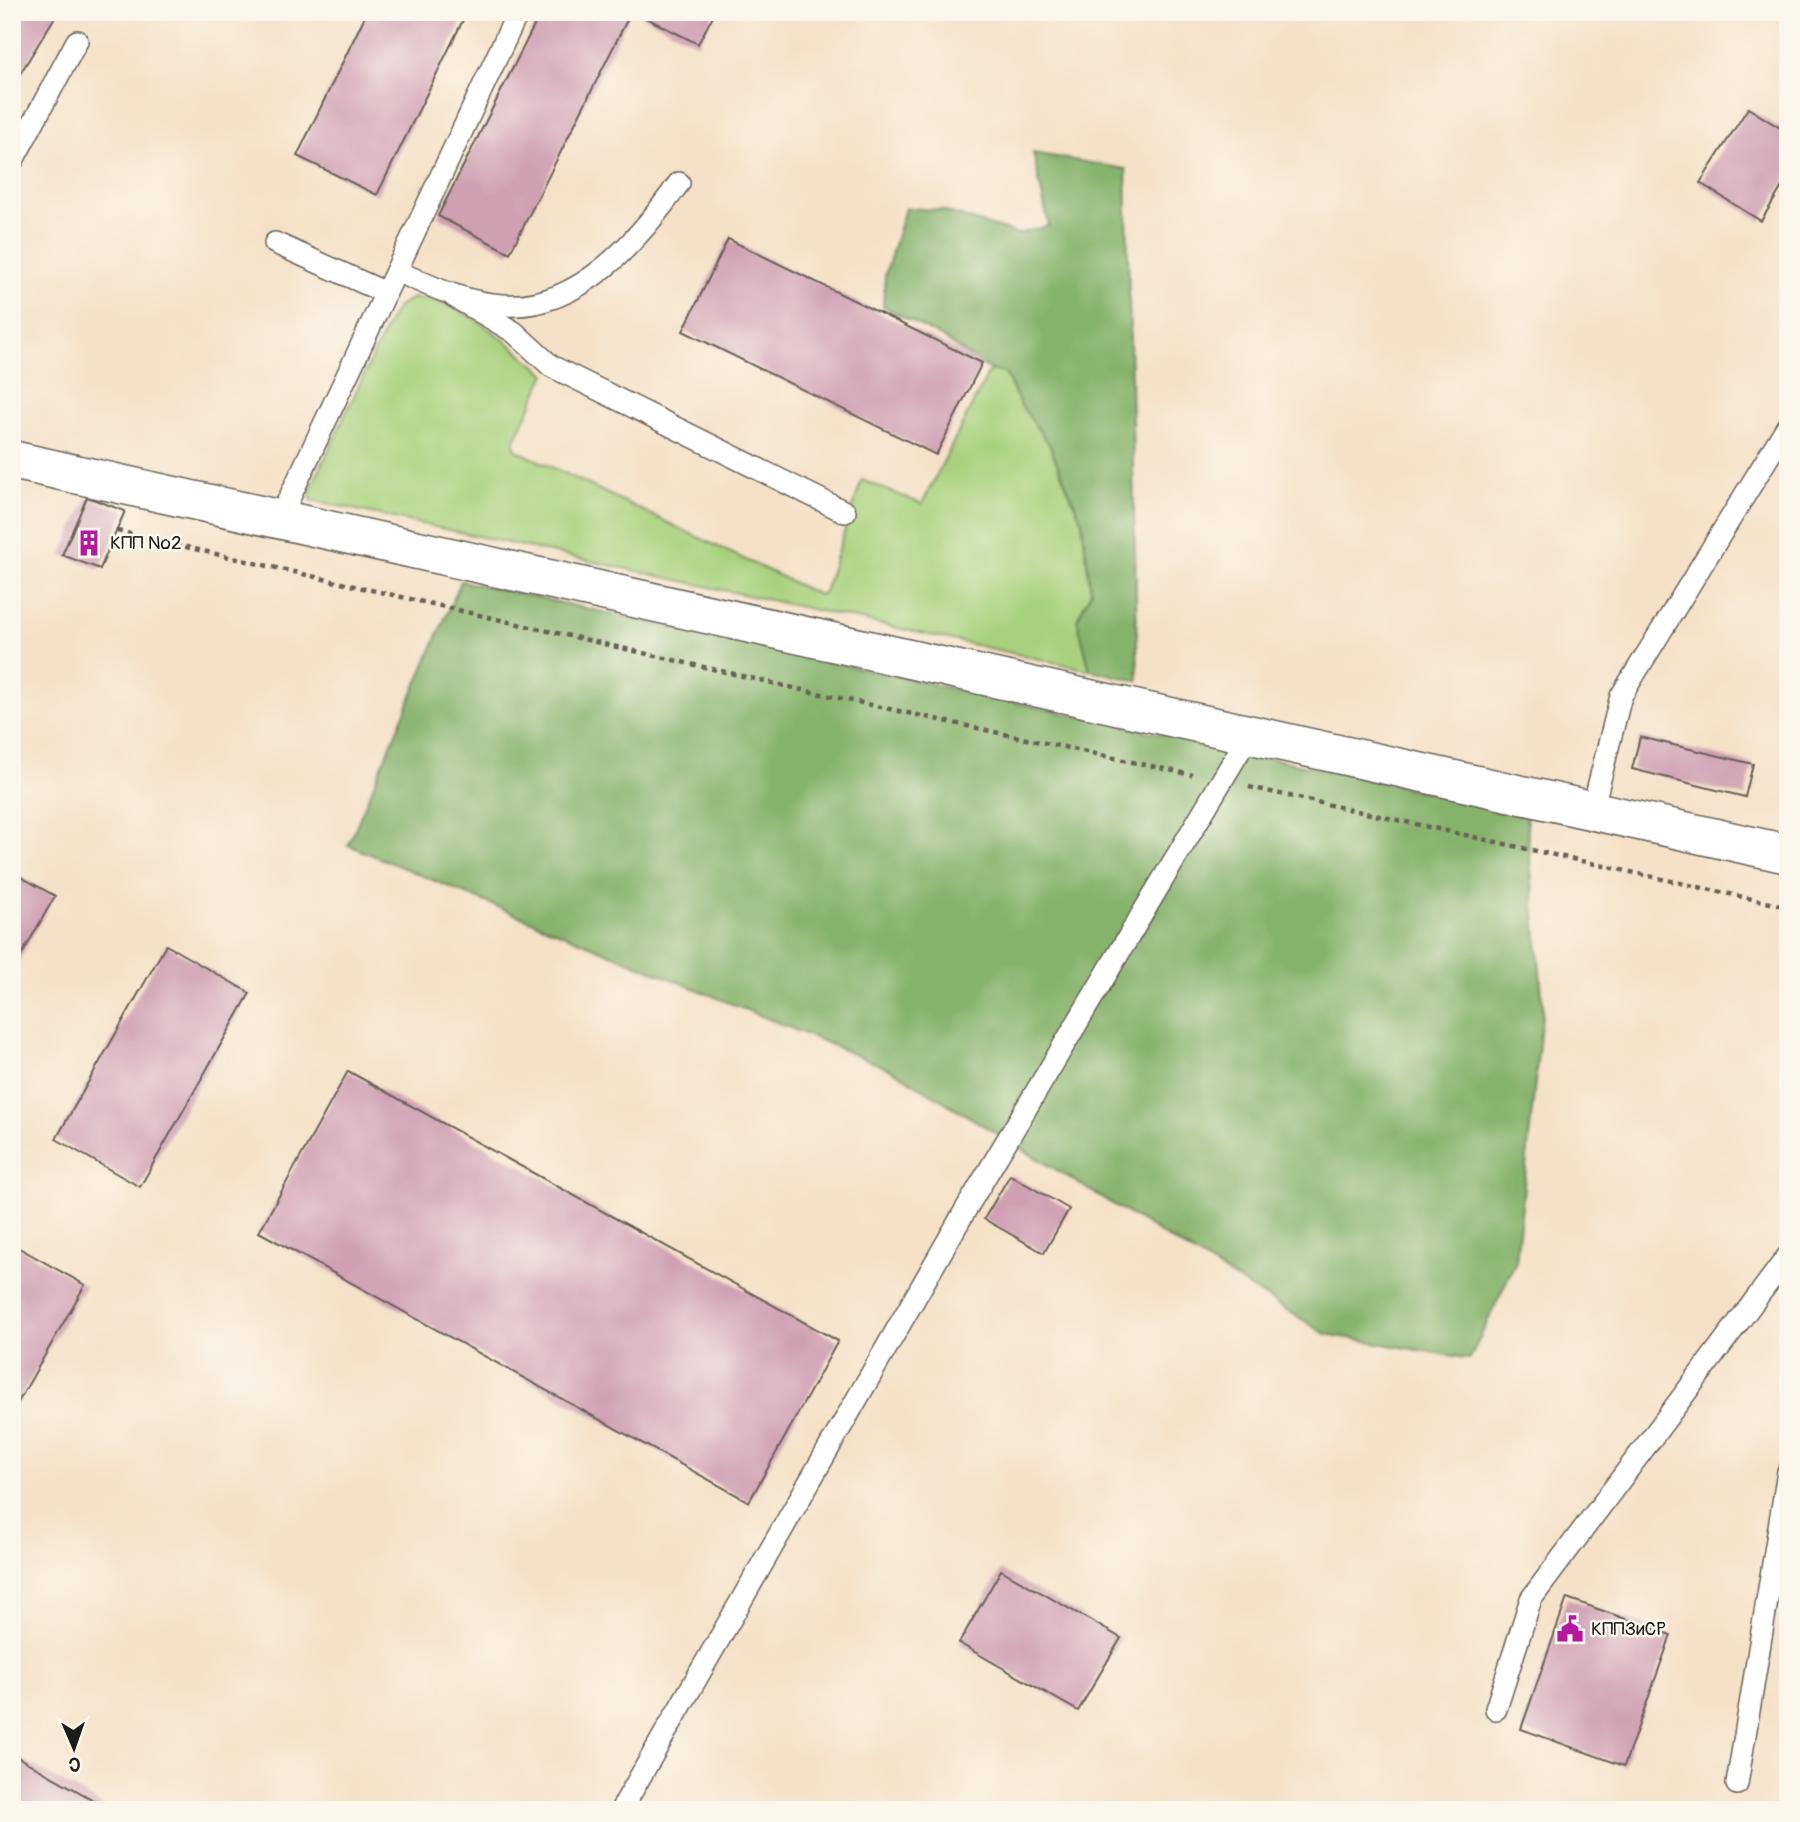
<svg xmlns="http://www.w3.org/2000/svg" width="1800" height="1822" viewBox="0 0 1800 1822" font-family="Pangolin,sans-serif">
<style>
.green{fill:#a8d17d;stroke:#62764c;stroke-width:2}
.forest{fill:#86b36c;stroke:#516844;stroke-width:2}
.building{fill:#cf9fb2}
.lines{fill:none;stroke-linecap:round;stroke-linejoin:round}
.service-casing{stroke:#686158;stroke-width:24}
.minor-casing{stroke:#686158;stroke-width:41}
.path{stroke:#686158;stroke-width:4.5;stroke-dasharray:5 5;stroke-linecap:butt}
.service{stroke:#fff;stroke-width:21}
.minor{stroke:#fff;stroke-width:38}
.labels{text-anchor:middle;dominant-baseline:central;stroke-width:5;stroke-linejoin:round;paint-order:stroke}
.poi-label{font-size:19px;fill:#1c1c1c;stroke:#fbf7ec;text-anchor:start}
</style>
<rect width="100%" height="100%" fill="#fbf7ec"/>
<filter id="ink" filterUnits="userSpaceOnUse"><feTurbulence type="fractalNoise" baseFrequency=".0143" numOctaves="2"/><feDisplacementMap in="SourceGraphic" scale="14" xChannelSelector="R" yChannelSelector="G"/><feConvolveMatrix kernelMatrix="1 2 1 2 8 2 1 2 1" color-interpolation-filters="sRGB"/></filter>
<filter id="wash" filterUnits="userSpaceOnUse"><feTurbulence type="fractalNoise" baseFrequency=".00686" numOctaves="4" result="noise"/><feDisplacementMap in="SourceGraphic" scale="28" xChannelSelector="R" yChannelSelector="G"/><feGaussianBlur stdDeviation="1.57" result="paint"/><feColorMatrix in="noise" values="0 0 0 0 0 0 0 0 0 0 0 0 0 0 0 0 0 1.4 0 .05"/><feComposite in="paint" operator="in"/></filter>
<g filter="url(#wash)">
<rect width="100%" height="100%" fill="#f5e1c7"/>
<path class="green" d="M 413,298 C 465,301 507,343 546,374 L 514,442 L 516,450 L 819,595 L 824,592 L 862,480 L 922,504 L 990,370 L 1005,373 L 1020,404 L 1049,444 L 1082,522 L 1091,592 L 1077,619 L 1090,670 L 311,500 L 310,490 L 391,317 L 401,304 Z"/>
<path class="forest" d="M 1033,153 L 1126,169 L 1138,681 L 1090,670 L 1077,619 L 1091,592 L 1082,522 L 1049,444 L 1020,404 L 1005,373 L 990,370 L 941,337 L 883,306 L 885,276 L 905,208 L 941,210 L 1017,234 L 1049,226 Z
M 461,581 L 1526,814 L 1543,1006 L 1516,1261 L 1470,1359 L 1326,1334 L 894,1071 L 348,845 Z"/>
<g id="blocks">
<path class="building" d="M 12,12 L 58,12 L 12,87 Z
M 367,12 L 467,12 L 377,195 L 297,156 Z
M 541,12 L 631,12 L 510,253 L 438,216 Z
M 634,12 L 715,12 L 698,44 Z
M 1748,108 L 1788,133 L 1788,177 L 1761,221 L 1700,183 Z
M 728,239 L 982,363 L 936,455 L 683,331 Z
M 87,497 L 125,511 L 100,569 L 62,555 Z
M 1640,737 L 1753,764 L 1745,797 L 1632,769 Z
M 12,872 L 55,896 L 12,972 Z
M 166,945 L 250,993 L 140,1187 L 56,1139 Z
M 348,1071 L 838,1341 L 749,1502 L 259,1232 Z
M 1010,1175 L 1069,1209 L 1044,1253 L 984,1219 Z
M 12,1244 L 85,1285 L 12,1413 Z
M 1001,1570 L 1121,1638 L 1078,1711 L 959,1643 Z
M 1567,1598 L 1671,1635 L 1624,1766 L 1521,1729 Z
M 12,1754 L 111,1810 L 12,1810 Z"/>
</g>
</g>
<g filter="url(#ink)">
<use href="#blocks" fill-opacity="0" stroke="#686158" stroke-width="2"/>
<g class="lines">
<g class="service-casing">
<path id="service" d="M 12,162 L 77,41
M 275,243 L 386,293
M 396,271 C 431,286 464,303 503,305 C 579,311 639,239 679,183
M 453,296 L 514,332 L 551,366 L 845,512
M 279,520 L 518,12
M 1592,811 L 1621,696 L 1788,425
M 1496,1709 L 1531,1599 L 1788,1256
M 1737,1784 L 1788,1472
M 621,1810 L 966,1209 L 1249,735"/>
</g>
<g class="minor-casing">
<path id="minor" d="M 12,460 L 1788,854"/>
</g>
<path class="path" d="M 117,531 L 807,691 L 1192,775
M 1249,787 L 1788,907"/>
<use href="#service" class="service"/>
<use href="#minor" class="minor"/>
</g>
</g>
<defs>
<g id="building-bare" transform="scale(2.1)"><path d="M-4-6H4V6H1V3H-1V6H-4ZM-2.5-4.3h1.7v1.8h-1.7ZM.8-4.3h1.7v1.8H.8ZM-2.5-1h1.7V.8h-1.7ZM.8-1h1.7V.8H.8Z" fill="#b5179e" stroke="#fbf7ec" stroke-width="2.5" paint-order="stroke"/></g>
<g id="civic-bare" transform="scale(2.1)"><path d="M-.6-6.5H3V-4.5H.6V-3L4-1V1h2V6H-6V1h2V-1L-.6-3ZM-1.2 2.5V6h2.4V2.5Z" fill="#b5179e" stroke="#fbf7ec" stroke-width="2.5" paint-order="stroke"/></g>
</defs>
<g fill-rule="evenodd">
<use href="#building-bare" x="89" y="543"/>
<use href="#civic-bare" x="1570" y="1629"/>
</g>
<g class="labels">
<g class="poi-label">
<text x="110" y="543">КПП №2</text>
<text x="1591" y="1629">КППЗиСР</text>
</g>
</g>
<rect width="1800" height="1822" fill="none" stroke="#fbf7ec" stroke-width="42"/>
<g transform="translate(74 1748) rotate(178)" stroke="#fbf7ec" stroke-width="5" paint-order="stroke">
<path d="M0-5L12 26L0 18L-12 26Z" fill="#1c1c1c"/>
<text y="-10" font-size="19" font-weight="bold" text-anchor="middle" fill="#1c1c1c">С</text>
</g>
</svg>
